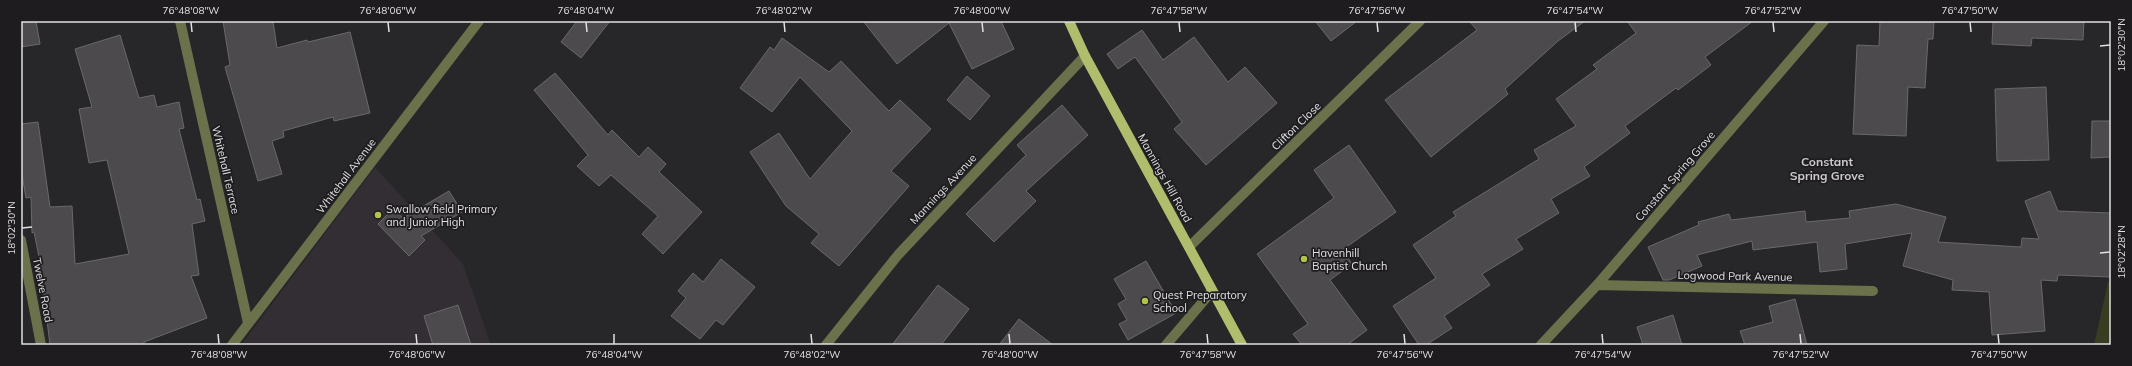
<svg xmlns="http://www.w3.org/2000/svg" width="2132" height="366" viewBox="0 0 2132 366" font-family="Mulish,sans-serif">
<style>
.built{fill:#332d34}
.green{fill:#383c20}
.building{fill:#4c4a4c;stroke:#6b686b}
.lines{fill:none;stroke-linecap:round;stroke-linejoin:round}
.minor{stroke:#6b724b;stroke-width:10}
.major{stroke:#b0bd6c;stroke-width:10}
.ticks{fill:none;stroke:#e1e0e1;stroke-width:1.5}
.poi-dot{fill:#b2c34c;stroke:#1e1c1e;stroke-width:1.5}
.labels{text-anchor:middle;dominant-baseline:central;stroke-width:3.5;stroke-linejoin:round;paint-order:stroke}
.street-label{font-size:11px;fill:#e1e0e1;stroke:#1e1c1e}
.poi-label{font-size:11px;fill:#e1e0e1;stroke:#1e1c1e;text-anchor:start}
.neighbourhood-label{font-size:12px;font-weight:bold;fill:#cbc9cc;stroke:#1e1c1e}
.neatline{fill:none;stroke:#e1e0e1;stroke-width:1.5}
.ticks-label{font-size:10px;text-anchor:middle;fill:#e1e0e1}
</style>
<rect width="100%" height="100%" fill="#272628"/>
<path class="built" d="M 375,167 L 463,264 L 491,345 L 241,345 Z"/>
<path class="green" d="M 2108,282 L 2111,282 L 2111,345 L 2094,345 Z"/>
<path class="building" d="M 21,21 L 36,21 L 40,44 L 21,47 Z
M 223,21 L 273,21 L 277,48 L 307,40 L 308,42 L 350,32 L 370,113 L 334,121 L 333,117 L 283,131 L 284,137 L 272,141 L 282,174 L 258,181 L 225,67 L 230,65 Z
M 577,21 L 610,21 L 581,58 L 561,42 Z
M 863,21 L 1001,21 L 1014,49 L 972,69 L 949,23 L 897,64 Z
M 1315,21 L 1357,21 L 1331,41 Z
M 1469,21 L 1585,21 L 1558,41 L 1505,89 L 1508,94 L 1431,157 L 1385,100 L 1477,30 Z
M 1627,21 L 1753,21 L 1705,57 L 1711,65 L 1678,90 L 1676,88 L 1625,126 L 1630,133 L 1584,167 L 1590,176 L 1551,199 L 1559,213 L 1516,239 L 1523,249 L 1482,274 L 1490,285 L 1444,316 L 1452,328 L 1426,345 L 1419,345 L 1393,306 L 1436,278 L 1413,245 L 1456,216 L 1453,212 L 1539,159 L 1534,150 L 1576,126 L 1556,99 L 1597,69 L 1593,65 L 1636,33 Z
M 1880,21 L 1934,21 L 1933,39 L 1928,39 L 1925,88 L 1908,87 L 1906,136 L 1853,134 L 1857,45 L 1879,46 Z
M 1993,21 L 2084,21 L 2083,40 L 2032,38 L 2031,46 L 1992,44 Z
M 1142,30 L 1163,60 L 1194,37 L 1228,82 L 1245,67 L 1277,103 L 1206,165 L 1174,129 L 1182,122 L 1135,57 L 1118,69 L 1107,54 Z
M 120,35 L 139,98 L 154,95 L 157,107 L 179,102 L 184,128 L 179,129 L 197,200 L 200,199 L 205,221 L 192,224 L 199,275 L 191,276 L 207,318 L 144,342 L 144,345 L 50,345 L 40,262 L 34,232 L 32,233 L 31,197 L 26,198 L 21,169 L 21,124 L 38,122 L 50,207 L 72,206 L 75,264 L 129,254 L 107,160 L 89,163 L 79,109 L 92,107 L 75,49 Z
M 782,38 L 829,72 L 841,61 L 889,111 L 900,100 L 931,129 L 891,171 L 909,186 L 839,266 L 811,243 L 819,234 L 786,206 L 750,152 L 779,133 L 810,179 L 852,131 L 800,77 L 772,112 L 740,88 L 770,47 L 774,50 Z
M 555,73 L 608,135 L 612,130 L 639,157 L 648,147 L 666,164 L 659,172 L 702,212 L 663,254 L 642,234 L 658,216 L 611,175 L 599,186 L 577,166 L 588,155 L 534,90 Z
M 967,76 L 990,96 L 970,120 L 947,100 Z
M 2046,87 L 2049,160 L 1997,161 L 1995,89 Z
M 1062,105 L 1088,135 L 1026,191 L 1036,201 L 994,242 L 966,214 L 1026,155 L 1017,145 Z
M 2092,121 L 2111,121 L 2111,157 L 2091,158 Z
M 1349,145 L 1396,212 L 1342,250 L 1352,264 L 1330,280 L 1367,330 L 1347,345 L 1302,345 L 1293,334 L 1308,324 L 1257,254 L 1334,198 L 1314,170 Z
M 449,191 L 462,212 L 421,236 L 425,240 L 409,256 L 378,224 L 393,209 L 403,218 Z
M 2050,191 L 2058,211 L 2111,213 L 2111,277 L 2058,275 L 2057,281 L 2041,280 L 2045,331 L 1992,335 L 1989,292 L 1952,290 L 1953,280 L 1903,266 L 1912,233 L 1845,244 L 1847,269 L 1820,272 L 1817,242 L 1753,250 L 1752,241 L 1697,255 L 1702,266 L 1669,280 L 1663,280 L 1648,247 L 1699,225 L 1698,222 L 1729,214 L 1731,220 L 1805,211 L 1806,222 L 1850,218 L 1849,211 L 1896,204 L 1946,217 L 1938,242 L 2021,247 L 2022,238 L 2039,239 L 2025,201 Z
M 721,259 L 755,287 L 723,325 L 716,320 L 700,339 L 671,316 L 686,298 L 678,291 L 693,273 L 703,282 Z
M 1146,261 L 1176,313 L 1128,340 L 1119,324 L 1127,320 L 1118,304 L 1126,299 L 1114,279 Z
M 938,285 L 969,309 L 941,345 L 892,345 Z
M 1795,299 L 1807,345 L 1745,345 L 1740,331 L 1773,322 L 1769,306 Z
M 458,305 L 471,345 L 433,345 L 424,316 Z
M 1673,315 L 1682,345 L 1643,345 L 1637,327 Z
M 1019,319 L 1053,345 L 999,345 Z"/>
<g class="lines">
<path class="minor" d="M 180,21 L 248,323
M 21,240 L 41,345
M 1189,247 L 1420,21
M 1597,285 L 1873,291
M 232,345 L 479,21
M 826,345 L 898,255 L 1085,56
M 1166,345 L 1212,291
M 1541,345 L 1597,285 L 1824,21"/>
<path class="major" d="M 1069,21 L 1085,56 L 1242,345"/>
</g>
<path class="ticks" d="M 191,22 L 192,32M 388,22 L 389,32M 586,22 L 587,32M 784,22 L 785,32M 982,22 L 983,32M 1179,22 L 1180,32M 1377,22 L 1378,32M 1575,22 L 1576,32M 1773,22 L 1774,32M 1970,22 L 1971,32M 2100,46 L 2110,45M 22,228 L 32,227M 2100,253 L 2110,252M 218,334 L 219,344M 416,334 L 417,344M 614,334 L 614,344M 811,334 L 812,344M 1009,334 L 1010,344M 1207,334 L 1208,344M 1404,334 L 1405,344M 1602,334 L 1603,344M 1800,334 L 1801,344M 1998,334 L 1999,344"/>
<g class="poi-dot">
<circle cx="378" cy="215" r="4"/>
<circle cx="1304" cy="259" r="4"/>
<circle cx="1145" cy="301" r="4"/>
</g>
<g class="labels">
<g class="street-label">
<text transform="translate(1296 126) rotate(-44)">Clifton Close</text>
<text transform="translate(226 170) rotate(77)">Whitehall Terrace</text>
<text transform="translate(346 176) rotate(-53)">Whitehall Avenue</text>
<text transform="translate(1675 176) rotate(-49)">Constant Spring Grove</text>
<text transform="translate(1165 178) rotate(61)">Mannings Hill Road</text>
<text transform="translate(943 189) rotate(-47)">Mannings Avenue</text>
<text transform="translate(1735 276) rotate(1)">Logwood Park Avenue</text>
<text transform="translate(43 290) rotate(79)">Twelve Road</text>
</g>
<g class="poi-label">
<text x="386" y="209">Swallow field Primary<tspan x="386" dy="13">and Junior High</tspan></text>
<text x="1312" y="253">Havenhill<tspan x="1312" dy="13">Baptist Church</tspan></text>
<text x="1153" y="295">Quest Preparatory<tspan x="1153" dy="13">School</tspan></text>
</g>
<g class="neighbourhood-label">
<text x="1827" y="161">Constant<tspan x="1827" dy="14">Spring Grove</tspan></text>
</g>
</g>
<rect width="2132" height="366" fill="none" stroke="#1e1c1e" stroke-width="44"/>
<rect x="22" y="22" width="2088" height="322" class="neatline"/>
<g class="ticks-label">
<text x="191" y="14">76°48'08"W</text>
<text x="388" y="14">76°48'06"W</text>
<text x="586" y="14">76°48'04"W</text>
<text x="784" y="14">76°48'02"W</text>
<text x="982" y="14">76°48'00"W</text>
<text x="1179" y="14">76°47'58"W</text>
<text x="1377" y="14">76°47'56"W</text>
<text x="1575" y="14">76°47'54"W</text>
<text x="1773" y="14">76°47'52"W</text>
<text x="1970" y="14">76°47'50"W</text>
<text transform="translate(2121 45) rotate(-90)" y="4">18°02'30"N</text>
<text transform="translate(11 228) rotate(-90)" y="4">18°02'30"N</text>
<text transform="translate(2121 252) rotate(-90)" y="4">18°02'28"N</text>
<text x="219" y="358">76°48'08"W</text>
<text x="417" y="358">76°48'06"W</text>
<text x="614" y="358">76°48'04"W</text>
<text x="812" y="358">76°48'02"W</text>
<text x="1010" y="358">76°48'00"W</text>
<text x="1208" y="358">76°47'58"W</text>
<text x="1405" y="358">76°47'56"W</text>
<text x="1603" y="358">76°47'54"W</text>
<text x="1801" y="358">76°47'52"W</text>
<text x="1999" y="358">76°47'50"W</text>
</g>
</svg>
